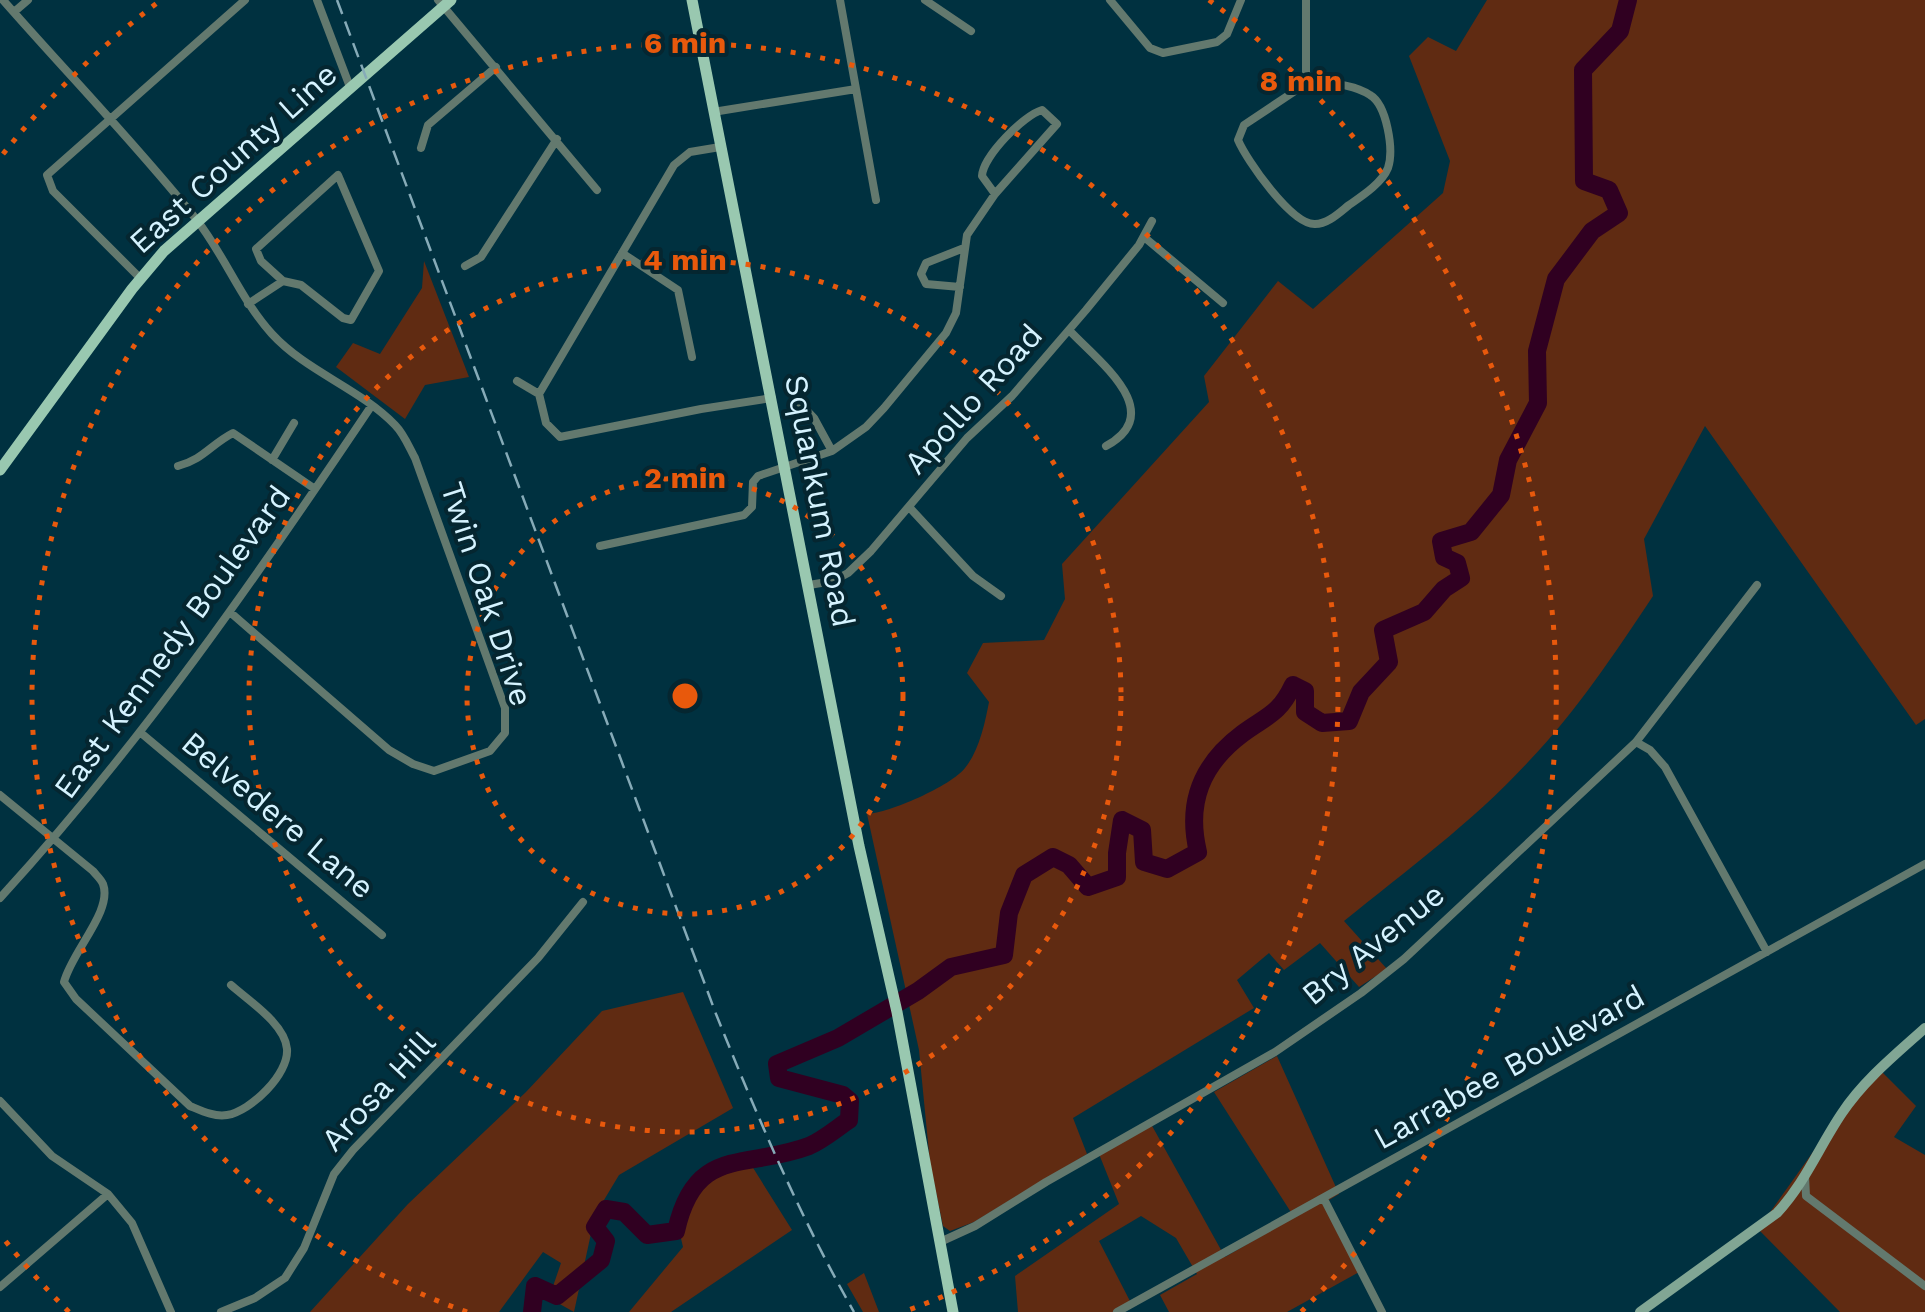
<svg xmlns="http://www.w3.org/2000/svg" width="1925" height="1312" viewBox="0 0 1925 1312" font-family="'Work Sans',sans-serif">
<style>
.green{fill:#602b12}
.lines{fill:none;stroke-linecap:round;stroke-linejoin:round}
.river{stroke:#300021;stroke-width:18}
.street{stroke:#63796e;stroke-width:8}
.secondary{stroke:#81a694;stroke-width:10}
.primary{stroke:#99c8b0;stroke-width:11}
.rail{stroke:#86abb8;stroke-width:2.5;stroke-dasharray:15 8;stroke-linecap:butt}
.ring{fill:none;stroke:#e8590c;stroke-width:5;stroke-dasharray:5 10}
.labels{text-anchor:middle;dominant-baseline:central;stroke-width:8;stroke-linejoin:round;paint-order:stroke}
.street-label{font-size:32px;fill:#d5f3ff;stroke:#052630}
.centre{fill:#e8590c;stroke:#052630;stroke-width:5}
.ring-label{font-size:30px;text-anchor:middle;font-weight:bold;fill:#e8590c;stroke:#052630;stroke-width:8;stroke-linejoin:round;paint-order:stroke}
</style>
<rect width="100%" height="100%" fill="#003140"/>
<path class="green" d="M 1487,0 L 1925,0 L 1925,719 L 1916,725 L 1705,426 L 1644,539 L 1653,596 C 1615,653 1576,712 1529,761 C 1474,821 1407,870 1344,921 L 1387,969 L 1359,987 L 1320,943 L 1284,970 L 1269,953 L 1237,980 L 1254,1008 L 1073,1118 L 1087,1154 L 974,1222 L 950,1231 L 943,1226 L 930,1163 L 919,1050 L 867,814 C 889,813 951,786 965,768 C 979,751 985,723 989,702 L 967,673 L 983,643 L 1044,640 L 1065,599 L 1062,564 L 1209,402 L 1204,376 L 1278,281 L 1313,309 L 1443,193 L 1450,161 L 1409,56 L 1428,37 L 1456,51 Z
M 424,261 L 469,377 L 425,385 L 405,419 L 336,367 L 353,343 L 380,354 L 422,288 Z
M 683,992 L 733,1108 L 619,1175 L 595,1215 L 574,1312 L 549,1298 L 561,1263 L 543,1252 L 499,1312 L 310,1312 L 408,1204 L 526,1092 L 602,1011 Z
M 1277,1056 L 1339,1194 L 1324,1203 L 1361,1271 L 1287,1312 L 1169,1312 L 1160,1295 L 1197,1274 L 1176,1238 L 1141,1216 L 1099,1241 L 1132,1305 L 1121,1312 L 1018,1312 L 1015,1276 L 1119,1204 L 1099,1154 L 1151,1124 L 1225,1257 L 1294,1217 L 1214,1092 Z
M 1878,1068 L 1916,1106 L 1894,1137 L 1925,1155 L 1925,1312 L 1840,1312 L 1758,1229 L 1850,1100 Z
M 745,1155 L 792,1230 L 671,1312 L 629,1312 L 683,1247 L 676,1217 L 722,1157 Z
M 864,1273 L 879,1312 L 863,1312 L 847,1284 Z"/>
<g class="lines">
<path class="river" d="M 532,1312 L 535,1286 L 557,1296 L 601,1260 L 606,1241 L 595,1227 L 606,1209 L 624,1212 L 647,1235 L 676,1231 C 695,1145 745,1170 809,1146 C 823,1140 837,1128 849,1120 L 850,1101 L 843,1095 L 779,1078 L 777,1064 L 838,1038 L 918,991 L 951,967 L 1004,955 L 1009,913 L 1024,875 L 1053,857 L 1069,865 L 1088,887 L 1117,877 L 1117,853 L 1122,820 L 1142,830 L 1144,862 L 1167,869 L 1198,852 C 1186,802 1202,764 1242,734 C 1266,716 1279,715 1293,685 L 1305,691 L 1305,712 L 1322,723 L 1349,721 L 1361,692 L 1389,662 L 1383,630 L 1424,612 L 1444,589 L 1461,578 L 1457,563 L 1444,557 L 1441,541 L 1471,532 L 1501,495 L 1508,460 L 1538,403 L 1537,351 L 1556,279 L 1592,231 L 1619,213 L 1609,190 L 1584,181 L 1583,70 L 1620,31 L 1628,0"/>
<path class="street" d="M 3,0 C 67,73 136,144 196,219 C 225,256 241,300 272,334 C 307,372 359,388 395,425 C 404,434 409,447 415,458 L 505,708 L 505,733 L 490,751 L 434,771 L 413,764 L 389,750 L 231,613
M 317,0 L 350,87
M 438,0 L 597,190
M 840,0 L 876,200
M 925,0 L 971,31
M 1110,0 L 1150,48 L 1163,53 L 1217,42 L 1227,34 L 1241,0
M 1306,0 L 1306,72 L 1310,81
M 14,12 L 28,0
M 1310,81 C 1328,82 1355,85 1370,95 C 1387,105 1394,150 1388,168 C 1382,183 1362,196 1349,205 C 1340,212 1328,224 1315,224 C 1292,225 1247,161 1238,140 L 1244,125 Z
M 1042,110 L 1057,124 L 995,194 L 982,176 C 983,156 1024,115 1042,110 Z
M 713,112 L 856,89
M 421,148 L 428,125 L 496,67
M 1144,237 L 1223,303
M 622,253 L 678,290 L 692,357
M 465,266 L 481,257 L 557,139
M 141,279 L 53,191 L 47,175 L 245,0
M 960,287 L 926,284 L 921,274 L 926,263 L 964,248
M 248,304 L 283,281 L 301,285 L 343,318 L 351,320 L 379,271 L 338,175 L 256,249 L 261,261 L 283,281
M 1069,330 C 1099,362 1168,412 1106,446
M 517,381 L 539,394 L 546,423 L 560,437 L 701,409 L 772,398
M 539,394 L 674,165 L 690,152 L 720,147
M 793,396 L 814,418 L 832,451
M 272,460 L 294,423
M 178,466 C 204,459 210,445 233,433 L 315,489
M 910,508 L 973,576 L 1001,596
M 600,546 L 744,515 L 752,507 L 753,482 L 758,476 L 832,451 L 866,427 L 884,408 L 946,333 L 956,313 L 967,235 L 995,194
M 809,585 L 833,581 L 848,573 L 871,551 L 967,438 L 1012,396 L 1086,310 L 1139,245 L 1152,221
M 141,733 L 382,935
M 1636,742 L 1650,750 L 1665,767 L 1767,952
M 0,795 L 93,871 C 96,875 101,879 103,884 C 113,911 72,951 64,982 L 76,999 L 190,1106 C 202,1111 214,1117 227,1115 C 251,1111 289,1074 287,1049 C 285,1024 249,1001 231,985
M 0,898 C 141,744 256,578 372,405
M 0,1101 L 52,1156 L 108,1194 L 132,1223 L 171,1312
M 1805,1176 L 1806,1196 L 1925,1286
M 1324,1199 L 1382,1312
M 940,1242 L 975,1226 L 1046,1182 L 1275,1052 L 1361,993 L 1404,959 L 1636,742 L 1757,585
M 0,1287 L 108,1194
M 221,1312 L 255,1298 L 285,1278 L 304,1248 L 334,1174 L 353,1150 L 538,958 L 583,902
M 1117,1312 L 1925,864"/>
<path class="secondary" d="M 1640,1312 L 1777,1213 C 1805,1183 1819,1147 1842,1113 C 1864,1080 1895,1055 1925,1028"/>
<path class="primary" d="M 692,0 L 859,846 L 897,1012 L 953,1312
M 0,470 L 132,289 L 164,251 L 451,0"/>
<path class="rail" d="M 337,0 L 716,1014 C 757,1116 800,1217 854,1312"/>
</g>
<g class="ring">
<circle cx="685" cy="696" r="218"/>
<circle cx="685" cy="696" r="436"/>
<path d="M467 1312A653 653 0 1 1 903 1312"/>
<path d="M69 1312A871 871 0 0 1 3 1238M3 154A871 871 0 0 1 161 0M1209 0A871 871 0 0 1 1301 1312"/>
</g>
<g class="labels">
<g class="street-label">
<text transform="translate(233 158) rotate(-42)">East County Line</text>
<text transform="translate(973 399) rotate(-48)">Apollo Road</text>
<text transform="translate(820 501) rotate(79)">Squankum Road</text>
<text transform="translate(487 594) rotate(72)">Twin Oak Drive</text>
<text transform="translate(172 642) rotate(-54)">East Kennedy Boulevard</text>
<text transform="translate(278 815) rotate(40)">Belvedere Lane</text>
<text transform="translate(1373 944) rotate(-39)">Bry Avenue</text>
<text transform="translate(1509 1067) rotate(-29)">Larrabee Boulevard</text>
<text transform="translate(378 1091) rotate(-47)">Arosa Hill</text>
</g>
</g>
<circle cx="685" cy="696" r="15" class="centre"/>
<g class="ring-label">
<text x="685" y="53">6 min</text>
<text x="1301" y="91">8 min</text>
<text x="685" y="270">4 min</text>
<text x="685" y="488">2 min</text>
</g>
</svg>
